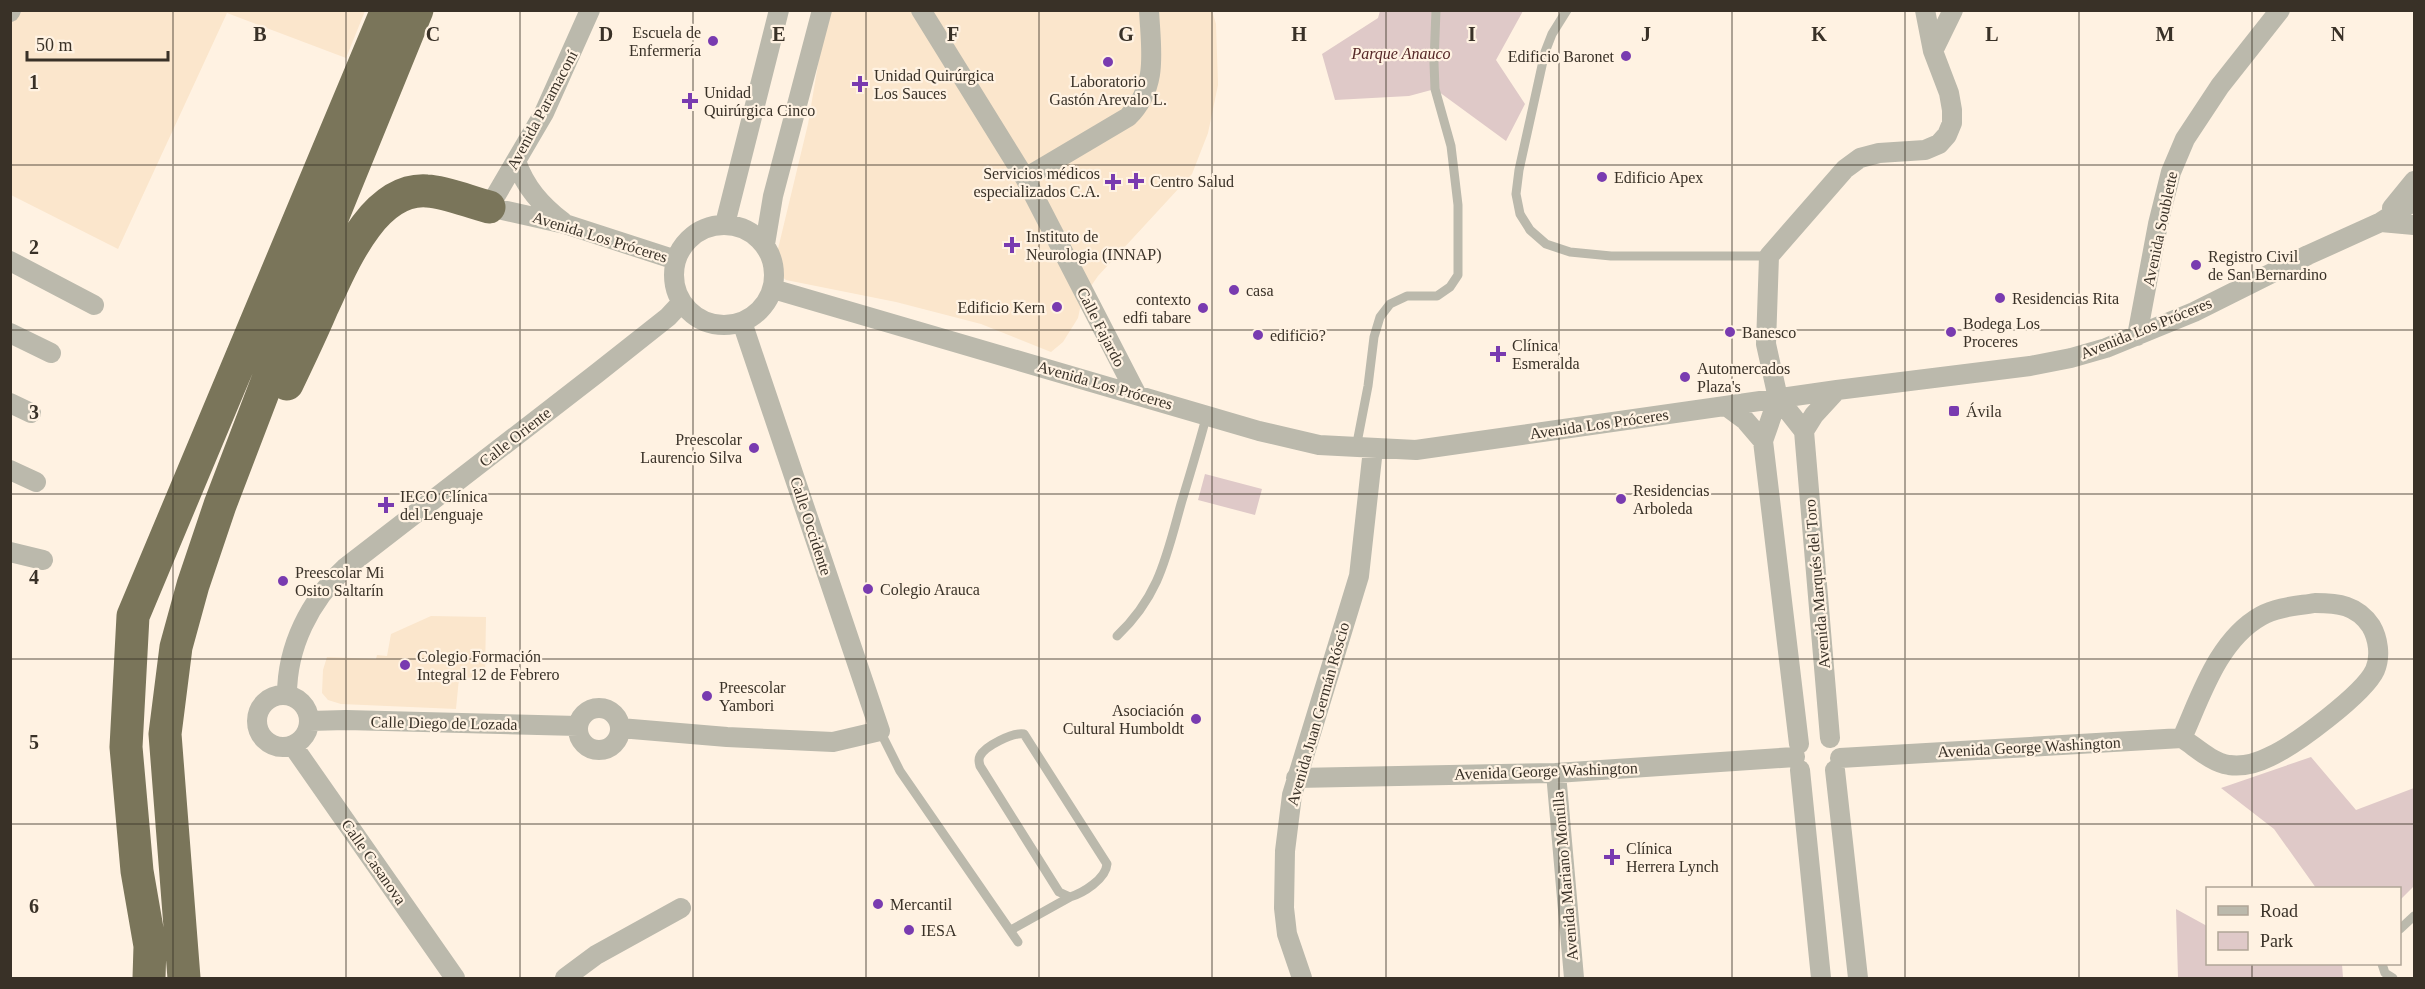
<svg xmlns="http://www.w3.org/2000/svg" width="2425" height="989" viewBox="0 0 2425 989" font-family="Georgia,serif">
<style>
.built{fill:#fbe6cc}
.green{fill:#dfc9c8}
.lines{fill:none;stroke-linecap:round;stroke-linejoin:round}
.service{stroke:#bbb9ac;stroke-width:9}
.minor{stroke:#bbb9ac;stroke-width:20}
.motorway{stroke:#7a755a;stroke-width:33}
.grid{fill:none;stroke:#393127;stroke-width:1.5;stroke-opacity:0.55}
.poi-dot{fill:#793bb0;stroke:#fff2e2;stroke-width:2}
.labels{text-anchor:middle;dominant-baseline:central;stroke-width:4.5;stroke-linejoin:round;paint-order:stroke}
.poi-label{font-size:16px;fill:#393127;stroke:#fff2e2;text-anchor:start}
.park-label{font-size:16px;font-style:italic;fill:#542525;stroke:#fff2e2}
.street-label{font-size:16px;fill:#393127;stroke:#fff2e2}
.grid-label{font-size:20px;text-anchor:middle;font-weight:bold;fill:#393127;stroke:#fff2e2;stroke-width:4.5;stroke-linejoin:round;paint-order:stroke}
</style>
<rect width="100%" height="100%" fill="#fff2e2"/>
<path class="built" d="M 10,11 L 365,11 L 346,58 L 227,13 L 118,249 L 11,195 Z
M 827,11 L 1212,11 L 1216,24 L 1218,85 L 1208,133 L 1192,174 L 1098,276 L 1082,299 L 1078,318 L 1063,342 L 1051,352 L 981,324 L 896,302 L 786,280 L 780,275 L 776,265 L 777,253 L 808,124 Z
M 431,616 L 486,617 L 485,677 L 459,678 L 456,709 L 341,704 L 328,700 L 322,693 L 323,670 L 327,657 L 376,659 L 377,655 L 387,656 L 391,634 Z"/>
<path class="green" d="M 1380,11 L 1523,11 L 1496,60 L 1525,104 L 1506,141 L 1435,89 L 1409,96 L 1335,100 L 1322,54 L 1378,18 Z
M 1205,474 L 1262,489 L 1255,515 L 1198,500 Z
M 2311,757 L 2356,810 L 2414,788 L 2414,886 L 2400,900 L 2400,888 L 2316,888 L 2274,829 L 2221,788 Z
M 2176,909 L 2207,926 L 2208,964 L 2342,964 L 2343,978 L 2178,978 Z"/>
<g class="lines">
<path class="service" d="M 1567,10 L 1552,34 L 1545,52 L 1519,170 L 1516,194 L 1520,214 L 1530,230 L 1546,244 L 1570,252 L 1611,256 L 1769,256
M 1356,448 L 1368,386 L 1374,337 L 1380,317 L 1390,304 L 1407,296 L 1437,296 L 1450,287 L 1458,275 L 1458,205 L 1451,146 L 1435,89 L 1434,63 L 1436,10
M 1117,636 C 1159,596 1166,558 1181,504 C 1190,474 1199,445 1207,414
M 880,731 L 900,771 L 1018,942
M 2400,929 L 2414,916
M 1011,930 L 1070,897 C 1083,893 1106,879 1107,864 L 1024,734 C 1013,732 985,746 980,756 C 978,760 979,761 980,766 L 1059,892 L 1070,897
M 2382,964 L 2385,973 L 2393,978"/>
<path class="minor" d="M 590,10 L 544,113 L 489,207 L 565,224 L 676,260
M 921,10 L 1025,178 L 1137,395
M 10,12 L 11,10
M 1933,51 L 1953,10
M 516,161 C 525,187 541,205 563,222
M 1025,178 L 1128,117 C 1159,86 1151,51 1149,10
M 2392,208 L 2414,181
M 2381,222 L 2414,225
M 725,224 L 779,10
M674 275a50 50 0 1 1 100 0a50 50 0 1 1-100 0Z
M 765,244 L 773,196 L 822,10
M 10,261 L 94,305
M 773,289 L 1259,431 L 1319,445 L 1416,450 L 1837,390 L 2030,366 L 2071,358 L 2106,348 L 2194,312 L 2308,255 L 2381,222 L 2414,201
M 10,333 L 51,353
M 2137,336 L 2158,224 L 2171,172 L 2185,139 L 2220,86 L 2280,10
M 1778,398 L 1763,441 L 1799,744
M 10,403 L 31,413
M 1726,406 L 1745,420 L 1763,441
M 1804,431 L 1814,415 L 1837,390
M 10,470 L 36,482
M 10,552 L 43,560
M 2315,603 C 2338,603 2357,605 2371,626 C 2378,638 2381,656 2375,670 C 2364,694 2294,746 2269,757 C 2257,763 2243,767 2229,765 C 2211,762 2197,748 2182,738 C 2201,696 2218,640 2261,616 C 2277,607 2297,606 2315,603 Z
M257 721a26 26 0 1 1 52 0a26 26 0 1 1-52 0Z
M 287,695 C 287,646 310,601 345,568 L 596,374 L 668,317 L 682,302
M578 729a21 21 0 1 1 42 0a21 21 0 1 1-42 0Z
M 309,721 L 346,720 L 578,726
M 620,728 L 727,737 L 833,742 L 880,731 L 742,322
M 1830,738 L 1804,431 L 1778,398 L 1766,344 L 1769,256 L 1845,169 L 1860,158 L 1879,153 L 1925,150 L 1939,144 L 1947,135 L 1952,123 L 1952,110 L 1949,93 L 1933,51 L 1925,10
M 293,746 L 455,978
M 1840,758 L 2182,738
M 1800,770 L 1821,978
M 1835,770 L 1858,978
M 1556,773 L 1574,978
M 1296,778 L 1556,773 L 1795,757
M 565,978 L 596,955 L 681,908
M 1302,978 L 1287,934 L 1284,908 L 1285,851 L 1292,795 L 1359,576 L 1373,449"/>
<path class="motorway" d="M 287,384 C 299,359 311,334 322,308 C 341,268 372,187 427,191 C 447,192 469,202 489,207
M 149,978 L 150,946 L 137,871 L 126,747 L 133,616 L 387,10
M 184,978 L 165,734 L 176,647 L 193,585 L 220,505 L 293,314 L 417,10"/>
</g>
<path class="grid" d="M 173,10 L 173,978M 346,10 L 346,978M 520,10 L 520,978M 693,10 L 693,978M 866,10 L 866,978M 1039,10 L 1039,978M 1212,10 L 1212,978M 1386,10 L 1386,978M 1559,10 L 1559,978M 1732,10 L 1732,978M 1905,10 L 1905,978M 2079,10 L 2079,978M 2252,10 L 2252,888M 10,165 L 2414,165M 10,330 L 2414,330M 10,494 L 2414,494M 10,659 L 2414,659M 10,824 L 2414,824M 2252,964 L 2252,978"/>
<g class="poi-dot">
<circle cx="713" cy="41" r="6"/>
<circle cx="1626" cy="56" r="6"/>
<circle cx="1108" cy="62" r="6"/>
<path d="M857 75h6v6h6v6h-6v6h-6v-6h-6v-6h6z"/>
<path d="M687 92h6v6h6v6h-6v6h-6v-6h-6v-6h6z"/>
<circle cx="1602" cy="177" r="6"/>
<path d="M1133 172h6v6h6v6h-6v6h-6v-6h-6v-6h6z"/>
<path d="M1110 173h6v6h6v6h-6v6h-6v-6h-6v-6h6z"/>
<path d="M1009 236h6v6h6v6h-6v6h-6v-6h-6v-6h6z"/>
<circle cx="2196" cy="265" r="6"/>
<circle cx="1234" cy="290" r="6"/>
<circle cx="2000" cy="298" r="6"/>
<circle cx="1057" cy="307" r="6"/>
<circle cx="1203" cy="308" r="6"/>
<circle cx="1730" cy="332" r="6"/>
<circle cx="1951" cy="332" r="6"/>
<circle cx="1258" cy="335" r="6"/>
<path d="M1495 345h6v6h6v6h-6v6h-6v-6h-6v-6h6z"/>
<circle cx="1685" cy="377" r="6"/>
<rect x="1948" y="405" width="12" height="12" rx="3"/>
<circle cx="754" cy="448" r="6"/>
<circle cx="1621" cy="499" r="6"/>
<path d="M383 496h6v6h6v6h-6v6h-6v-6h-6v-6h6z"/>
<circle cx="283" cy="581" r="6"/>
<circle cx="868" cy="589" r="6"/>
<circle cx="405" cy="665" r="6"/>
<circle cx="707" cy="696" r="6"/>
<circle cx="1196" cy="719" r="6"/>
<path d="M1609 848h6v6h6v6h-6v6h-6v-6h-6v-6h6z"/>
<circle cx="878" cy="904" r="6"/>
<circle cx="909" cy="930" r="6"/>
</g>
<g class="labels">
<g class="poi-label">
<text x="701" y="32" text-anchor="end">Escuela de<tspan x="701" dy="18">Enfermería</tspan></text>
<text x="1614" y="56" text-anchor="end">Edificio Baronet</text>
<text x="874" y="75">Unidad Quirúrgica<tspan x="874" dy="18">Los Sauces</tspan></text>
<text x="1108" y="81" text-anchor="middle">Laboratorio<tspan x="1108" dy="18">Gastón Arevalo L.</tspan></text>
<text x="704" y="92">Unidad<tspan x="704" dy="18">Quirúrgica Cinco</tspan></text>
<text x="1100" y="173" text-anchor="end">Servicios médicos<tspan x="1100" dy="18">especializados C.A.</tspan></text>
<text x="1614" y="177">Edificio Apex</text>
<text x="1150" y="181">Centro Salud</text>
<text x="1026" y="236">Instituto de<tspan x="1026" dy="18">Neurologia (INNAP)</tspan></text>
<text x="2208" y="256">Registro Civil<tspan x="2208" dy="18">de San Bernardino</tspan></text>
<text x="1246" y="290">casa</text>
<text x="2012" y="298">Residencias Rita</text>
<text x="1191" y="299" text-anchor="end">contexto<tspan x="1191" dy="18">edfi tabare</tspan></text>
<text x="1045" y="307" text-anchor="end">Edificio Kern</text>
<text x="1963" y="323">Bodega Los<tspan x="1963" dy="18">Proceres</tspan></text>
<text x="1742" y="332">Banesco</text>
<text x="1270" y="335">edificio?</text>
<text x="1512" y="345">Clínica<tspan x="1512" dy="18">Esmeralda</tspan></text>
<text x="1697" y="368">Automercados<tspan x="1697" dy="18">Plaza's</tspan></text>
<text x="1966" y="411">Ávila</text>
<text x="742" y="439" text-anchor="end">Preescolar<tspan x="742" dy="18">Laurencio Silva</tspan></text>
<text x="1633" y="490">Residencias<tspan x="1633" dy="18">Arboleda</tspan></text>
<text x="400" y="496">IECO Clínica<tspan x="400" dy="18">del Lenguaje</tspan></text>
<text x="295" y="572">Preescolar Mi<tspan x="295" dy="18">Osito Saltarín</tspan></text>
<text x="880" y="589">Colegio Arauca</text>
<text x="417" y="656">Colegio Formación<tspan x="417" dy="18">Integral 12 de Febrero</tspan></text>
<text x="719" y="687">Preescolar<tspan x="719" dy="18">Yambori</tspan></text>
<text x="1184" y="710" text-anchor="end">Asociación<tspan x="1184" dy="18">Cultural Humboldt</tspan></text>
<text x="1626" y="848">Clínica<tspan x="1626" dy="18">Herrera Lynch</tspan></text>
<text x="890" y="904">Mercantil</text>
<text x="921" y="930">IESA</text>
</g>
<g class="park-label">
<text x="1401" y="53">Parque Anauco</text>
</g>
<g class="street-label">
<text transform="translate(542 110) rotate(-62)">Avenida Paramaconí</text>
<text transform="translate(2160 229) rotate(-78)">Avenida Soublette</text>
<text transform="translate(600 237) rotate(17)">Avenida Los Próceres</text>
<text transform="translate(1101 327) rotate(63)">Calle Fajardo</text>
<text transform="translate(2146 328) rotate(-22)">Avenida Los Próceres</text>
<text transform="translate(1105 385) rotate(16)">Avenida Los Próceres</text>
<text transform="translate(1599 424) rotate(-8)">Avenida Los Próceres</text>
<text transform="translate(515 437) rotate(-38)">Calle Oriente</text>
<text transform="translate(811 526) rotate(72)">Calle Occidente</text>
<text transform="translate(1817 584) rotate(-95)">Avenida Marqués del Toro</text>
<text transform="translate(1318 714) rotate(-74)">Avenida Juan Germán Róscio</text>
<text transform="translate(444 723) rotate(1)">Calle Diego de Lozada</text>
<text transform="translate(2029 747) rotate(-3)">Avenida George Washington</text>
<text transform="translate(1546 771) rotate(-2)">Avenida George Washington</text>
<text transform="translate(374 862) rotate(55)">Calle Casanova</text>
<text transform="translate(1565 876) rotate(-95)">Avenida Mariano Montilla</text>
</g>
</g>
<g class="grid-label">
<text x="260" y="41">B</text>
<text x="433" y="41">C</text>
<text x="606" y="41">D</text>
<text x="779" y="41">E</text>
<text x="953" y="41">F</text>
<text x="1126" y="41">G</text>
<text x="1299" y="41">H</text>
<text x="1472" y="41">I</text>
<text x="1646" y="41">J</text>
<text x="1819" y="41">K</text>
<text x="1992" y="41">L</text>
<text x="2165" y="41">M</text>
<text x="2338" y="41">N</text>
<text x="34" y="89">1</text>
<text x="34" y="254">2</text>
<text x="34" y="419">3</text>
<text x="34" y="584">4</text>
<text x="34" y="749">5</text>
<text x="34" y="913">6</text>
</g>
<rect width="2425" height="989" fill="none" stroke="#393127" stroke-width="24"/>
<rect x="2206" y="887" width="195" height="78" fill="#fff2e2" stroke="#b0a597" stroke-width="1.5"/>
<rect x="2218" y="906" width="30" height="9" fill="#bbb9ac" stroke="#b0a597" stroke-width="1.5"/>
<text x="2260" y="917" font-size="18" fill="#393127">Road</text>
<rect x="2218" y="932" width="30" height="18" fill="#dfc9c8" stroke="#b0a597" stroke-width="1.5"/>
<text x="2260" y="947" font-size="18" fill="#393127">Park</text>
<path d="M27 51v9h141v-9" fill="none" stroke="#393127" stroke-width="3"/>
<text x="36" y="51" font-size="18" fill="#393127" stroke="#fff2e2" stroke-width="4.5" paint-order="stroke">50 m</text>
</svg>
